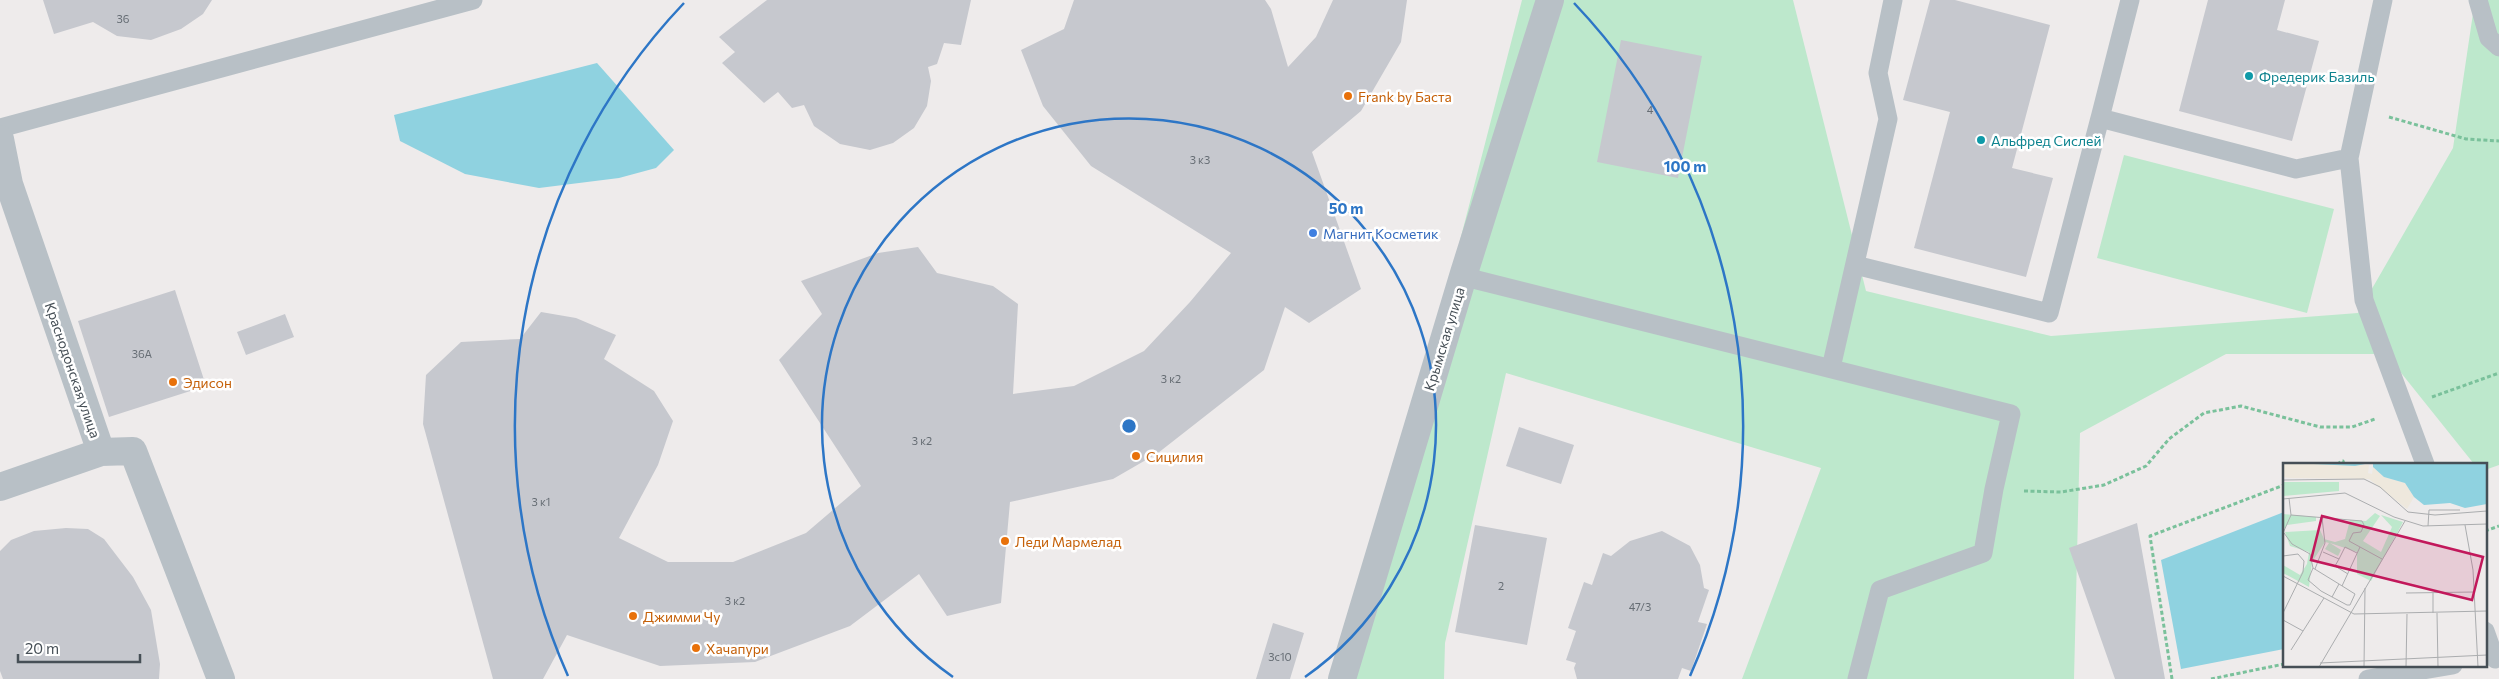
<svg xmlns="http://www.w3.org/2000/svg" width="2499" height="679" viewBox="0 0 2499 679" font-family="Commissioner,sans-serif">
<style>
.green{fill:#bde8cc}
.water{fill:#8fd2e0}
.building{fill:#c6c8ce}
.lines{fill:none;stroke-linecap:round;stroke-linejoin:round}
.path{stroke:#7ac19b;stroke-width:3;stroke-dasharray:4 2.5;stroke-linecap:butt}
.lane{stroke:#b8c0c6;stroke-width:19}
.street{stroke:#b8c0c6;stroke-width:28}
.ring{fill:none;stroke:#2d76c6;stroke-width:2.5}
.culture-dot{fill:#0f9aa8;stroke:#fff;stroke-width:2}
.food-dot{fill:#e8710a;stroke:#fff;stroke-width:2}
.shop-dot{fill:#3f7fe0;stroke:#fff;stroke-width:2}
.labels{text-anchor:middle;dominant-baseline:central;stroke-width:5;stroke-linejoin:round;paint-order:stroke}
.number-label{font-size:11px;fill:#666d74}
.culture-label{font-size:14px;fill:#0d838f;stroke:#fff;text-anchor:start}
.food-label{font-size:14px;fill:#c56008;stroke:#fff;text-anchor:start}
.shop-label{font-size:14px;fill:#366cbe;stroke:#fff;text-anchor:start}
.street-label{font-size:14px;fill:#464f56;stroke:#fff}
.inset-road{fill:none;stroke:#abadaf;stroke-width:1}
.view{fill:#c2185b;fill-opacity:0.15;stroke:#c2185b;stroke-width:2.5}
.inset-edge{fill:none;stroke:#464f56;stroke-width:2.5}
.centre{fill:#2d76c6;stroke:#fff;stroke-width:2.5}
.ring-label{font-size:15px;text-anchor:middle;font-weight:bold;fill:#2d76c6;stroke:#fff;stroke-width:5;stroke-linejoin:round;paint-order:stroke}
</style>
<rect width="100%" height="100%" fill="#eeebeb"/>
<path class="green" d="M 1522,0 L 1793,0 L 1866,291 L 2051,336 L 2358,313 L 2453,148 L 2475,0 L 2499,0 L 2499,465 L 2485,470 L 2485,464 L 2474,464 L 2386,354 L 2226,354 L 2080,433 L 2074,679 L 1742,679 L 1821,468 L 1506,373 L 1445,643 L 1444,679 L 1347,679 Z
M 2124,155 L 2334,209 L 2307,313 L 2097,258 Z"/>
<path class="water" d="M 597,63 L 674,150 L 656,168 L 619,178 L 539,188 L 465,174 L 400,141 L 394,115 Z
M 2284,512 L 2284,649 L 2181,669 L 2161,560 Z"/>
<path class="building" d="M 43,0 L 212,0 L 203,14 L 181,29 L 151,40 L 117,36 L 93,22 L 54,34 Z
M 767,0 L 971,0 L 961,45 L 944,43 L 937,64 L 928,67 L 931,81 L 927,106 L 914,128 L 893,143 L 870,150 L 840,144 L 814,126 L 804,105 L 792,108 L 778,92 L 764,103 L 722,63 L 735,52 L 719,37 Z
M 1074,0 L 1265,0 L 1271,9 L 1288,67 L 1316,37 L 1333,0 L 1407,0 L 1401,42 L 1361,111 L 1312,152 L 1361,289 L 1309,323 L 1285,307 L 1264,370 L 1158,453 L 1113,479 L 1010,502 L 1001,603 L 947,616 L 919,574 L 850,626 L 755,662 L 660,666 L 567,635 L 543,679 L 493,679 L 423,424 L 426,375 L 461,342 L 520,339 L 541,312 L 576,318 L 616,335 L 604,359 L 654,391 L 673,421 L 658,465 L 619,538 L 668,562 L 733,562 L 806,533 L 861,486 L 779,360 L 822,314 L 801,281 L 878,253 L 918,247 L 937,273 L 993,286 L 1018,304 L 1013,394 L 1074,386 L 1144,351 L 1190,302 L 1231,253 L 1091,166 L 1043,106 L 1021,50 L 1064,29 Z
M 1930,0 L 1955,0 L 2050,25 L 2012,168 L 2053,178 L 2026,277 L 1914,248 L 1950,112 L 1903,100 Z
M 2208,0 L 2285,0 L 2277,30 L 2319,41 L 2292,141 L 2179,111 Z
M 1621,40 L 1702,56 L 1678,178 L 1597,162 Z
M 175,290 L 206,386 L 109,417 L 78,321 Z
M 285,314 L 294,337 L 246,355 L 237,332 Z
M 1519,427 L 1574,445 L 1561,484 L 1506,466 Z
M 2137,523 L 2165,679 L 2115,679 L 2069,548 Z
M 1475,525 L 1547,538 L 1527,645 L 1455,632 Z
M 66,528 L 88,529 L 104,539 L 133,577 L 151,610 L 160,664 L 159,679 L 3,679 L 0,671 L 0,551 L 11,540 L 34,531 Z
M 1662,531 L 1690,546 L 1700,565 L 1704,588 L 1709,590 L 1698,622 L 1707,624 L 1691,671 L 1682,668 L 1678,679 L 1577,679 L 1574,668 L 1576,663 L 1566,660 L 1576,631 L 1568,628 L 1584,582 L 1592,585 L 1603,553 L 1611,556 L 1630,541 Z
M 1273,623 L 1304,633 L 1290,679 L 1256,679 Z"/>
<g class="lines">
<path class="path" d="M 2389,117 L 2466,139 L 2499,141
M 2432,397 L 2499,373
M 2337,464 L 2343,461 L 2344,464
M 2024,491 L 2061,492 L 2104,485 L 2146,466 L 2169,439 L 2204,413 L 2241,406 L 2320,427 L 2352,427 L 2375,419
M 2485,531 L 2499,526
M 2172,679 L 2150,536 L 2284,485
M 2211,679 L 2284,664"/>
<path class="lane" d="M 2383,0 L 2349,158 L 2364,300 L 2425,464
M 2478,0 L 2489,38 L 2499,47
M 2100,118 L 2130,0
M 0,128 L 473,0
M 1855,265 L 2049,313 L 2100,118 L 2296,169 L 2349,158
M 1464,273 L 1477,280 L 2011,414 L 1994,489 L 1983,553 L 1880,590 L 1857,679
M 1831,368 L 1888,119 L 1878,73 L 1893,0
M 2485,631 L 2495,659
M 2368,679 L 2453,665"/>
<path class="street" d="M 0,139 L 9,184 L 101,452
M 0,487 L 101,452 L 133,451 L 221,679
M 1342,679 L 1464,273 L 1550,0"/>
</g>
<g class="ring">
<path d="M953 677A307 307 0 1 1 1305 677"/>
<path d="M568 676A614 614 0 0 1 684 3M1574 3A614 614 0 0 1 1690 676"/>
</g>
<g class="culture-dot">
<circle cx="2249" cy="76" r="5"/>
<circle cx="1981" cy="140" r="5"/>
</g>
<g class="food-dot">
<circle cx="1348" cy="96" r="5"/>
<circle cx="173" cy="382" r="5"/>
<circle cx="1136" cy="456" r="5"/>
<circle cx="1005" cy="541" r="5"/>
<circle cx="633" cy="616" r="5"/>
<circle cx="696" cy="648" r="5"/>
</g>
<circle class="shop-dot" cx="1313" cy="233" r="5"/>
<g class="labels">
<g class="number-label">
<text x="123" y="18">36</text>
<text x="1650" y="109">4</text>
<text x="1200" y="159">3 к3</text>
<text x="142" y="353">36А</text>
<text x="1171" y="378">3 к2</text>
<text x="922" y="440">3 к2</text>
<text x="541" y="501">3 к1</text>
<text x="1501" y="585">2</text>
<text x="735" y="600">3 к2</text>
<text x="1640" y="606">47/3</text>
<text x="1280" y="656">3с10</text>
</g>
<g class="culture-label">
<text x="2259" y="76">Фредерик Базиль</text>
<text x="1991" y="140">Альфред Сислей</text>
</g>
<g class="food-label">
<text x="1358" y="96">Frank by Баста</text>
<text x="183" y="382">Эдисон</text>
<text x="1146" y="456">Сицилия</text>
<text x="1015" y="541">Леди Мармелад</text>
<text x="643" y="616">Джимми Чу</text>
<text x="706" y="648">Хачапури</text>
</g>
<g class="shop-label">
<text x="1323" y="233">Магнит Косметик</text>
</g>
<g class="street-label">
<text transform="translate(1444 339) rotate(-73)">Крымская улица</text>
<text transform="translate(73 370) rotate(71)">Краснодонская улица</text>
</g>
</g>
<g transform="translate(2283 463)">
<rect width="204" height="204" fill="#eeebeb"/>
<path d="M 0,19 L 56,19 L 56,28 L 0,33 ZM 92,50 L 97,53 L 80,78 L 98,89 L 109,64 L 98,52 L 120,59 L 88,118 L 74,111 L 74,89 L 47,80 L 58,87 L 55,93 L 42,86 L 46,80 L 42,79 L 29,99 L 26,124 L 0,110 L 0,102 L 17,112 L 24,101 L 26,89 L 7,83 L 2,69 L 37,67 L 41,76 L 52,79 L 62,76 L 67,57 L 83,58 ZM 0,51 L 33,54 L 33,58 L 4,62 L 0,67 Z" fill="#bde8cc"/>
<path d="M 0,0 L 86,2 L 85,10 L 89,11 L 90,4 L 101,14 L 122,20 L 131,34 L 124,46 L 86,16 L 7,15 L 0,14 Z" fill="#eee8dd"/>
<path d="M 10,0 L 87,0 L 72,3 ZM 90,0 L 204,0 L 204,41 L 182,45 L 167,40 L 141,42 L 131,34 L 122,20 L 101,14 L 90,4 Z" fill="#8fd2e0"/>
<path class="inset-road" d="M 0,17 L 81,16 L 97,24 L 125,49 L 152,52 L 204,48M 6,35 L 8,52M 0,36 L 62,30 L 111,54 L 140,63 L 204,61M 182,62 L 190,107 L 195,204M 145,63 L 146,47 L 177,47M 0,70 L 8,52 L 79,58 L 81,62 L 78,69 L 70,70 L 66,78 L 99,96M 1,70 L 9,81 L 27,91 L 30,105M 40,89 L 56,96 L 62,84 L 74,90M 0,93 L 15,91 L 21,98 L 20,109 L 0,150M 56,96 L 52,103 L 65,111M 32,106 L 42,80 L 39,55M 0,113 L 71,151 L 204,148M 59,123 L 77,84M 123,130 L 191,129M 150,130 L 150,150M 49,134 L 56,121 L 30,105 L 25,117 L 38,128 L 64,142 L 67,142 L 72,131 L 56,121M 154,150 L 155,204M 0,157 L 20,168M 8,187 L 41,135M 37,200 L 204,192M 36,204 L 122,58M 81,204 L 82,125M 123,204 L 124,151"/>
<path class="view" d="M 39,53 L 200,94 L 189,137 L 28,97 Z"/>
<rect width="204" height="204" class="inset-edge"/>
</g>
<circle cx="1129" cy="426" r="8" class="centre"/>
<g class="ring-label">
<text x="1685" y="172">100 m</text>
<text x="1346" y="214">50 m</text>
</g>
<path d="M18 654v8h122v-8" fill="none" stroke="#464f56" stroke-width="2.5"/>
<text x="25" y="654" font-size="15" fill="#464f56" stroke="#ffffff" stroke-width="4" paint-order="stroke">20 m</text>
</svg>
